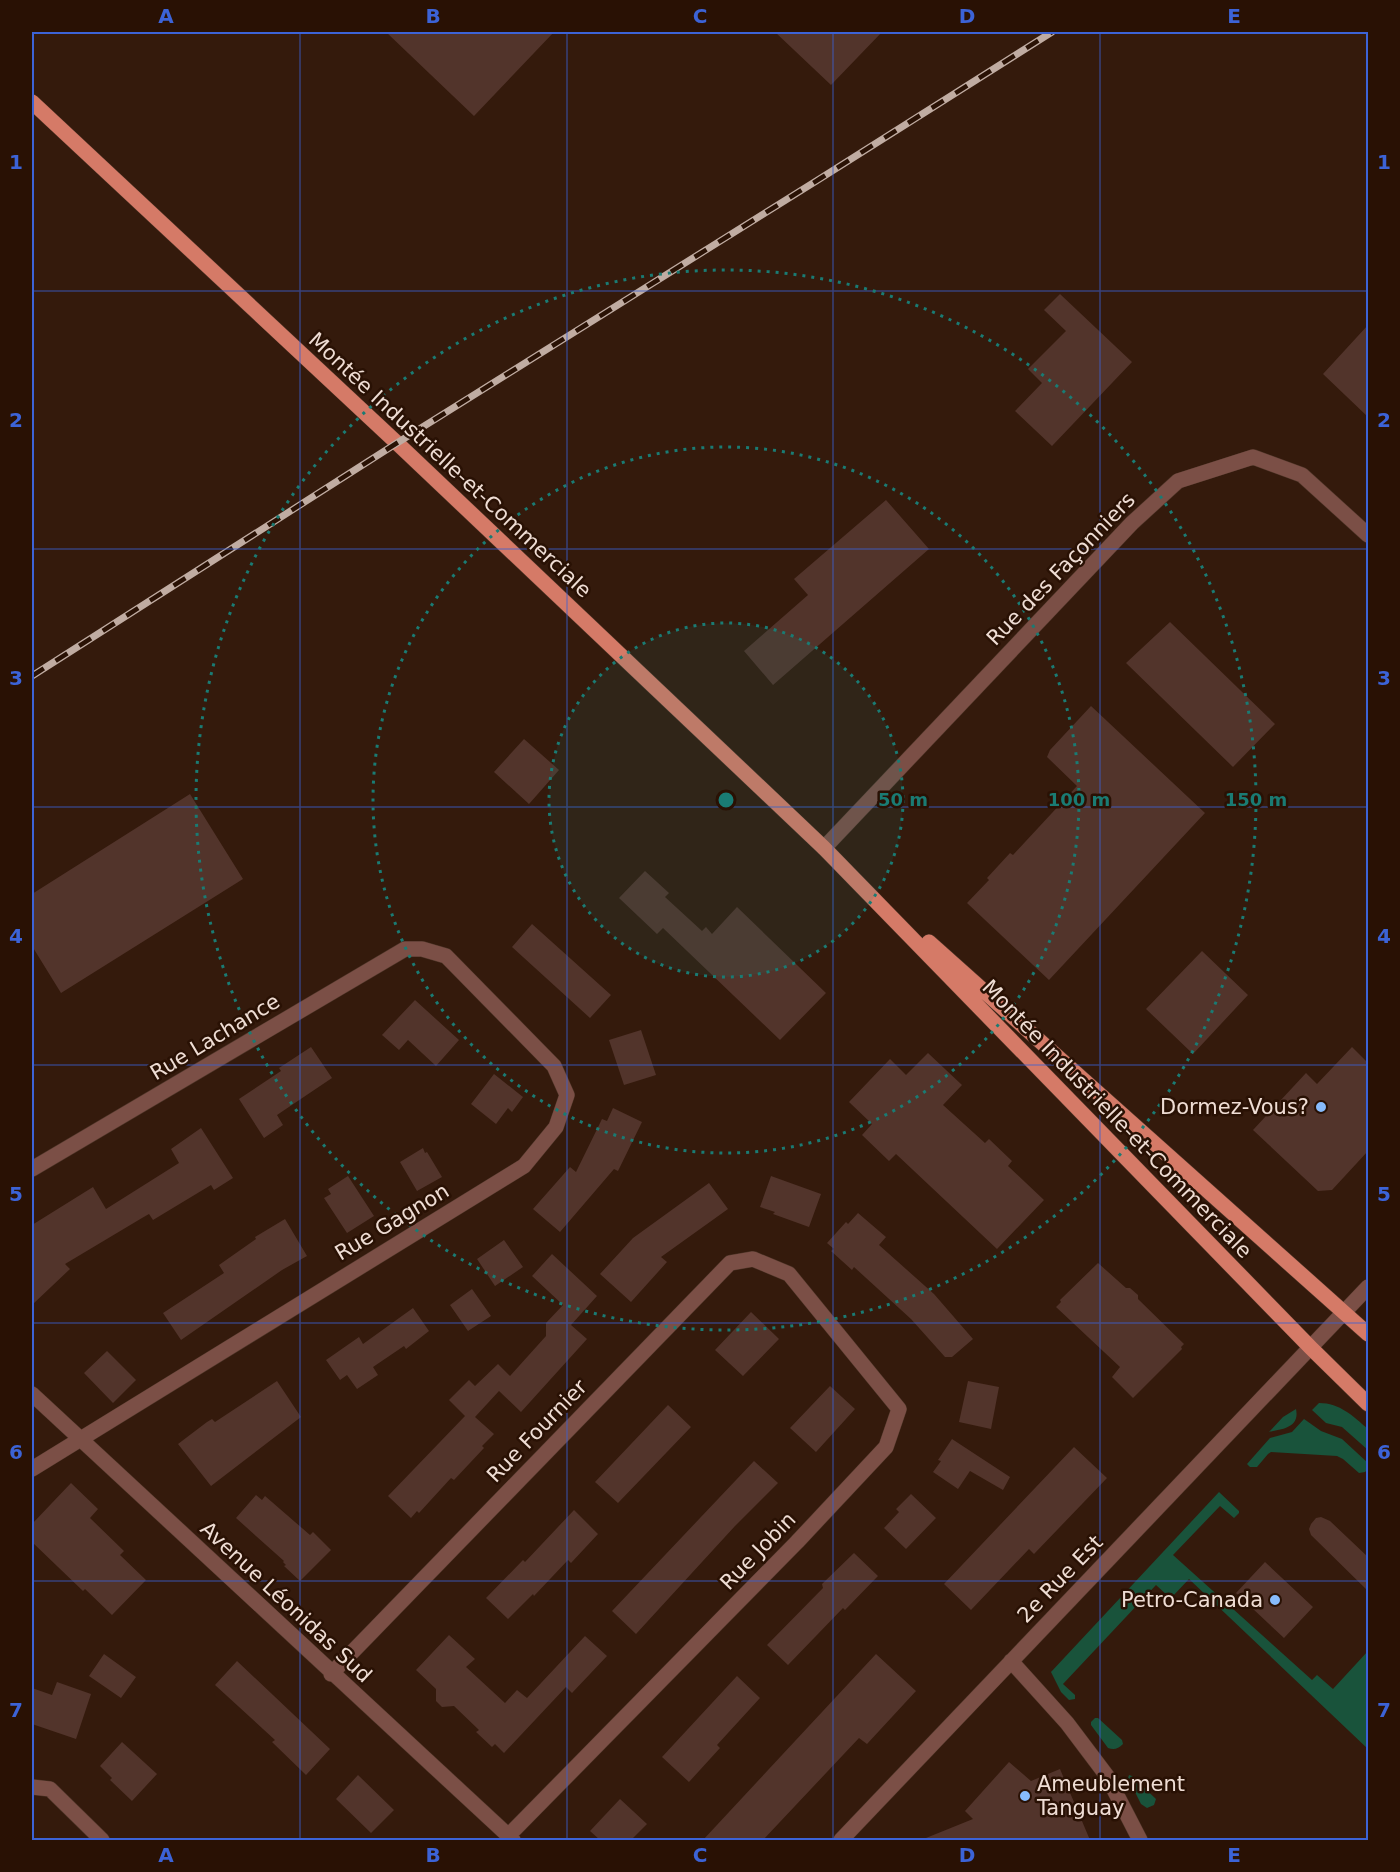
<svg xmlns="http://www.w3.org/2000/svg" width="1400" height="1872" viewBox="0 0 1400 1872" font-family="'DejaVu Sans',sans-serif">
<style>
.green{fill:#19533b}
.building{fill:#52342b}
.lines{fill:none;stroke-linecap:round;stroke-linejoin:round}
.minor-casing{stroke:#4e3528;stroke-width:16}
.major-casing{stroke:#4e3528;stroke-width:16}
.minor{stroke:#7b4f46;stroke-width:15}
.major{stroke:#d57a67;stroke-width:15}
.rail-casing{stroke:#c0aca2;stroke-width:7}
.rail{stroke:#291104;stroke-width:4.5;stroke-dasharray:14;stroke-linecap:butt}
.grid{fill:none;stroke:#3c63d7;stroke-width:1.5;stroke-opacity:0.55}
.ring{fill:none;stroke:#1a7b73;stroke-width:3;stroke-dasharray:3 6}
.poi-dot{fill:#87bbfc;stroke:#291104;stroke-width:2}
.labels{text-anchor:middle;dominant-baseline:central;stroke-width:5;stroke-linejoin:round;paint-order:stroke}
.street-label{font-size:21px;fill:#efddd4;stroke:#291104}
.poi-label{font-size:21px;fill:#efddd4;stroke:#291104;text-anchor:end}
.centre{fill:#1a7b73;stroke:#291104;stroke-width:3}
.ring-label{font-size:18px;text-anchor:middle;font-weight:bold;fill:#1a7b73;stroke:#291104;stroke-width:5;stroke-linejoin:round;paint-order:stroke}
.neatline{fill:none;stroke:#3c63d7;stroke-width:2}
.grid-label{font-size:20px;text-anchor:middle;font-weight:bold;fill:#3c63d7}
</style>
<rect width="100%" height="100%" fill="#341a0c"/>
<path class="green" d="M 1319,1403 C 1340,1403 1353,1416 1368,1429 L 1368,1450 L 1342,1427 L 1326,1423 L 1312,1410 Z
M 1296,1409 C 1300,1428 1282,1429 1269,1432 L 1283,1417 Z
M 1304,1419 L 1321,1431 L 1342,1439 L 1368,1463 L 1368,1469 L 1365,1472 L 1359,1473 L 1343,1459 L 1337,1456 L 1271,1452 L 1268,1454 L 1257,1467 L 1250,1467 L 1247,1464 L 1270,1438 L 1292,1432 Z
M 1219,1492 L 1239,1511 L 1239,1513 L 1234,1518 L 1220,1506 L 1173,1555 L 1312,1680 L 1317,1675 L 1333,1689 L 1368,1651 L 1368,1749 L 1189,1579 L 1172,1597 L 1168,1596 L 1156,1585 L 1063,1684 L 1075,1695 L 1075,1699 L 1069,1700 L 1061,1692 L 1051,1672 Z
M 1095,1718 L 1098,1718 L 1122,1740 L 1123,1744 C 1118,1749 1114,1750 1108,1748 L 1091,1725 L 1091,1722 Z
M 1129,1775 L 1132,1776 L 1156,1799 L 1154,1805 L 1147,1808 L 1141,1804 L 1128,1778 Z"/>
<path class="building" d="M 386,32 L 554,32 L 474,116 Z
M 775,32 L 882,32 L 831,85 Z
M 1060,294 L 1132,362 L 1052,446 L 1015,411 L 1042,383 L 1028,369 L 1066,331 L 1044,310 Z
M 1368,325 L 1368,417 L 1323,374 Z
M 886,500 L 929,549 L 773,685 L 744,651 L 808,595 L 794,579 Z
M 1170,622 L 1275,724 L 1233,767 L 1126,663 Z
M 1091,706 L 1205,813 L 1049,980 L 967,903 L 989,880 L 987,878 L 1010,853 L 1013,855 L 1077,786 L 1047,757 L 1050,750 Z
M 524,739 L 559,770 L 529,804 L 494,772 Z
M 190,794 L 243,879 L 61,993 L 32,946 L 32,894 Z
M 645,871 L 669,893 L 665,897 L 702,931 L 706,927 L 712,934 L 737,907 L 826,993 L 780,1040 L 663,928 L 657,934 L 619,898 Z
M 532,924 L 611,995 L 590,1018 L 512,947 Z
M 1202,951 L 1248,995 L 1193,1054 L 1146,1009 Z
M 415,1000 L 459,1040 L 436,1066 L 408,1040 L 399,1050 L 382,1035 Z
M 641,1030 L 656,1075 L 624,1085 L 609,1040 Z
M 311,1047 L 332,1078 L 277,1115 L 283,1125 L 264,1138 L 239,1099 L 281,1071 L 279,1068 Z
M 1352,1047 L 1368,1063 L 1368,1151 L 1332,1190 L 1318,1191 L 1253,1130 L 1306,1073 L 1317,1084 Z
M 928,1053 L 962,1085 L 943,1105 L 985,1143 L 989,1139 L 1012,1161 L 1008,1166 L 1044,1200 L 997,1249 L 896,1154 L 889,1161 L 862,1135 L 872,1124 L 849,1102 L 890,1059 L 906,1075 Z
M 494,1074 L 523,1097 L 512,1112 L 508,1108 L 496,1124 L 471,1104 Z
M 613,1108 L 642,1122 L 618,1171 L 614,1169 L 560,1232 L 533,1209 L 570,1167 L 576,1172 L 602,1119 L 607,1121 Z
M 201,1128 L 233,1178 L 214,1190 L 211,1185 L 153,1220 L 149,1214 L 142,1218 L 65,1264 L 70,1269 L 32,1305 L 32,1225 L 93,1187 L 106,1209 L 179,1163 L 171,1149 Z
M 423,1148 L 425,1153 L 427,1152 L 442,1177 L 417,1191 L 400,1162 Z
M 348,1176 L 374,1216 L 347,1233 L 324,1198 L 331,1194 L 328,1189 Z
M 771,1176 L 821,1194 L 809,1227 L 773,1214 L 775,1212 L 760,1207 Z
M 709,1183 L 728,1209 L 661,1257 L 667,1262 L 631,1302 L 600,1274 L 633,1238 Z
M 858,1213 L 886,1237 L 879,1245 L 934,1294 L 973,1339 L 952,1357 L 945,1357 L 911,1319 L 854,1267 L 852,1270 L 831,1251 L 834,1249 L 827,1243 L 846,1222 L 848,1224 Z
M 285,1219 L 307,1256 L 282,1270 L 181,1340 L 163,1313 L 224,1273 L 219,1265 L 256,1239 L 255,1237 Z
M 504,1240 L 523,1267 L 495,1286 L 477,1259 Z
M 552,1254 L 597,1296 L 571,1325 L 587,1339 L 521,1412 L 499,1391 L 475,1417 L 494,1434 L 482,1446 L 484,1448 L 454,1480 L 451,1478 L 419,1513 L 417,1511 L 411,1518 L 388,1496 L 465,1416 L 449,1400 L 469,1380 L 475,1386 L 498,1364 L 510,1376 L 546,1336 L 546,1323 L 563,1305 L 532,1276 Z
M 1098,1263 L 1126,1288 L 1130,1288 L 1138,1295 L 1138,1299 L 1184,1344 L 1181,1347 L 1182,1349 L 1133,1398 L 1112,1377 L 1120,1367 L 1056,1307 L 1061,1302 L 1060,1300 Z
M 472,1289 L 491,1316 L 468,1331 L 450,1305 Z
M 413,1308 L 429,1331 L 406,1349 L 404,1346 L 373,1367 L 378,1375 L 357,1389 L 347,1375 L 340,1380 L 326,1360 L 359,1337 L 363,1344 Z
M 751,1312 L 779,1339 L 743,1376 L 715,1350 Z
M 107,1351 L 136,1380 L 113,1403 L 84,1373 Z
M 277,1381 L 301,1417 L 211,1486 L 178,1444 L 207,1422 L 212,1419 L 215,1422 Z
M 968,1381 L 999,1387 L 991,1429 L 959,1422 Z
M 830,1386 L 855,1409 L 816,1452 L 790,1428 Z
M 668,1405 L 691,1427 L 618,1503 L 595,1482 Z
M 952,1439 L 1010,1477 L 1003,1490 L 970,1471 L 958,1489 L 933,1472 L 941,1461 L 938,1460 Z
M 1074,1447 L 1107,1478 L 1034,1554 L 1029,1549 L 971,1610 L 944,1584 Z
M 754,1461 L 778,1483 L 735,1526 L 636,1634 L 612,1611 Z
M 71,1483 L 98,1509 L 90,1518 L 124,1551 L 120,1555 L 146,1580 L 112,1615 L 85,1589 L 83,1591 L 32,1542 L 32,1524 Z
M 911,1494 L 936,1518 L 906,1549 L 884,1528 L 899,1512 L 896,1509 Z
M 256,1495 L 262,1500 L 265,1496 L 310,1535 L 313,1532 L 331,1550 L 300,1581 L 284,1566 L 286,1565 L 283,1562 L 284,1561 L 236,1518 Z
M 574,1510 L 598,1534 L 571,1563 L 568,1560 L 534,1596 L 533,1594 L 508,1619 L 486,1598 L 523,1560 L 525,1562 Z
M 1321,1517 L 1330,1521 L 1368,1557 L 1368,1591 L 1311,1535 L 1309,1529 L 1311,1524 L 1316,1518 Z
M 854,1553 L 878,1576 L 845,1610 L 843,1608 L 788,1665 L 767,1645 L 823,1588 L 822,1584 Z
M 1265,1562 L 1313,1607 L 1284,1638 L 1236,1593 Z
M 449,1635 L 475,1659 L 466,1667 L 505,1703 L 517,1690 L 527,1698 L 585,1636 L 607,1656 L 572,1693 L 566,1687 L 504,1753 L 495,1744 L 492,1747 L 476,1732 L 479,1730 L 454,1706 L 442,1707 L 436,1701 L 436,1689 L 416,1670 Z
M 104,1654 L 136,1677 L 121,1698 L 89,1676 Z
M 876,1654 L 916,1691 L 867,1744 L 859,1738 L 763,1840 L 703,1840 Z
M 237,1661 L 330,1749 L 306,1775 L 272,1742 L 275,1740 L 215,1685 Z
M 737,1676 L 760,1698 L 717,1745 L 720,1748 L 689,1782 L 662,1757 Z
M 57,1682 L 91,1694 L 76,1739 L 32,1724 L 32,1688 L 52,1695 Z
M 122,1742 L 157,1774 L 132,1801 L 110,1780 L 112,1778 L 100,1766 Z
M 1009,1762 L 1031,1781 L 1060,1769 L 1090,1840 L 921,1840 L 973,1819 L 965,1811 Z
M 358,1775 L 394,1810 L 371,1833 L 336,1799 Z
M 620,1799 L 647,1824 L 631,1840 L 600,1840 L 590,1831 Z"/>
<g class="lines">
<g class="minor-casing">
<path id="minor" d="M 824,848 L 1132,523 L 1178,481 L 1253,457 L 1302,475 L 1368,535
M 32,1169 L 405,949 L 422,949 L 446,956 L 554,1066 L 567,1095 L 556,1127 L 524,1166 L 32,1469
M 32,1394 L 513,1840
M 1011,1661 L 1067,1723 L 1107,1776 L 1140,1840
M 331,1674 L 730,1263 L 753,1259 L 789,1274 L 899,1409 L 886,1447 L 797,1542 L 508,1836
M 32,1787 L 50,1789 L 102,1840
M 841,1840 L 1368,1287"/>
</g>
<g class="major-casing">
<path id="major" d="M 32,102 L 397,443 L 824,848 L 1311,1348 L 1368,1404
M 929,942 L 1368,1334"/>
</g>
<use href="#minor" class="minor"/>
<use href="#major" class="major"/>
<g class="rail-casing">
<path id="rail" d="M 32,676 L 397,443 L 821,178 L 1052,32"/>
</g>
<use href="#rail" class="rail"/>
</g>
<path class="grid" d="M 300,32 L 300,1840M 567,32 L 567,1840M 833,32 L 833,1840M 1100,32 L 1100,1840M 32,291 L 1368,291M 32,549 L 1368,549M 32,807 L 1368,807M 32,1065 L 1368,1065M 32,1323 L 1368,1323M 32,1581 L 1368,1581"/>
<circle cx="726" cy="800" r="177" fill="#1a7b73" fill-opacity=".12"/>
<g class="ring">
<circle cx="726" cy="800" r="177"/>
<circle cx="726" cy="800" r="353"/>
<circle cx="726" cy="800" r="530"/>
</g>
<g class="poi-dot">
<circle cx="1321" cy="1107" r="6"/>
<circle cx="1275" cy="1600" r="6"/>
<circle cx="1025" cy="1796" r="6"/>
</g>
<g class="labels">
<g class="street-label">
<text transform="translate(450 465) rotate(43)">Montée Industrielle-et-Commerciale</text>
<text transform="translate(1061 569) rotate(-46)">Rue des Façonniers</text>
<text transform="translate(215 1037) rotate(-31)">Rue Lachance</text>
<text transform="translate(1117 1119) rotate(46)">Montée Industrielle-et-Commerciale</text>
<text transform="translate(392 1222) rotate(-31)">Rue Gagnon</text>
<text transform="translate(537 1431) rotate(-46)">Rue Fournier</text>
<text transform="translate(758 1551) rotate(-46)">Rue Jobin</text>
<text transform="translate(1060 1579) rotate(-46)">2e Rue Est</text>
<text transform="translate(286 1602) rotate(43)">Avenue Léonidas Sud</text>
</g>
<g class="poi-label">
<text x="1309" y="1107">Dormez-Vous?</text>
<text x="1263" y="1600">Petro-Canada</text>
<text x="1037" y="1784" text-anchor="start">Ameublement<tspan x="1037" dy="24">Tanguay</tspan></text>
</g>
</g>
<circle cx="726" cy="800" r="9" class="centre"/>
<g class="ring-label">
<text x="903" y="806">50 m</text>
<text x="1079" y="806">100 m</text>
<text x="1256" y="806">150 m</text>
</g>
<rect width="1400" height="1872" fill="none" stroke="#291104" stroke-width="66"/>
<rect x="33" y="33" width="1334" height="1806" class="neatline"/>
<g class="grid-label">
<text x="166" y="23">A</text>
<text x="433" y="23">B</text>
<text x="700" y="23">C</text>
<text x="967" y="23">D</text>
<text x="1234" y="23">E</text>
<text x="16" y="169">1</text>
<text x="1384" y="169">1</text>
<text x="16" y="427">2</text>
<text x="1384" y="427">2</text>
<text x="16" y="685">3</text>
<text x="1384" y="685">3</text>
<text x="16" y="943">4</text>
<text x="1384" y="943">4</text>
<text x="16" y="1201">5</text>
<text x="1384" y="1201">5</text>
<text x="16" y="1459">6</text>
<text x="1384" y="1459">6</text>
<text x="16" y="1717">7</text>
<text x="1384" y="1717">7</text>
<text x="166" y="1862">A</text>
<text x="433" y="1862">B</text>
<text x="700" y="1862">C</text>
<text x="967" y="1862">D</text>
<text x="1234" y="1862">E</text>
</g>
</svg>
